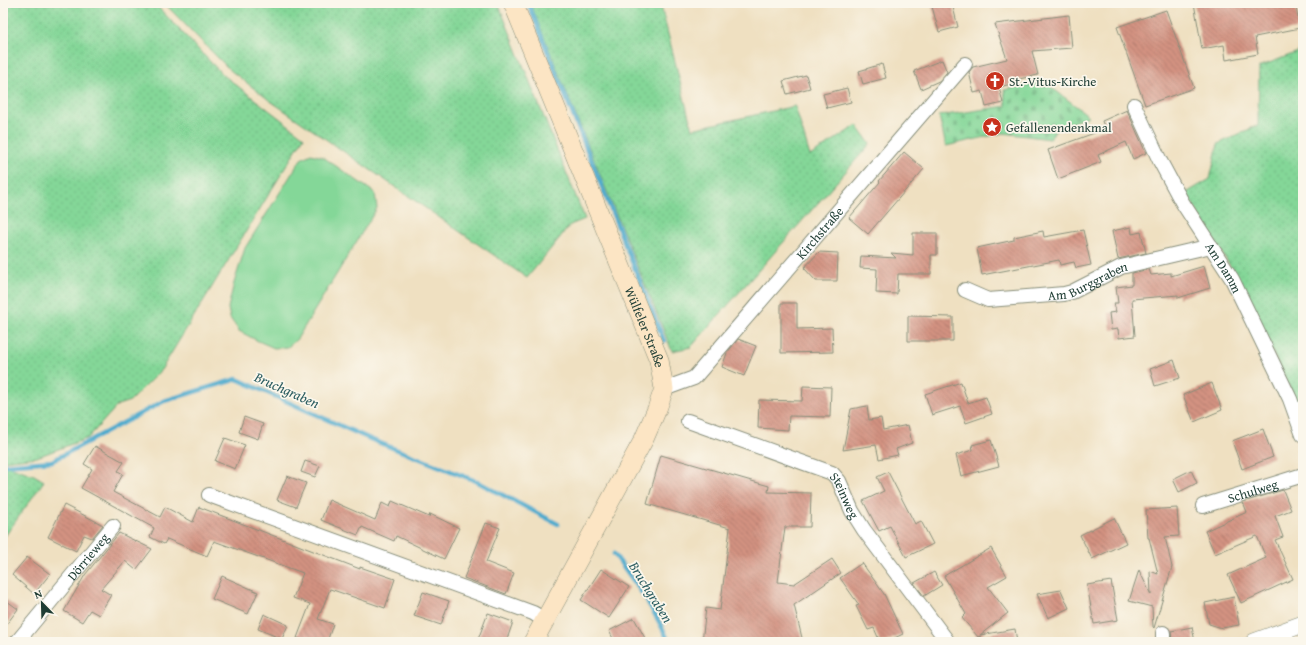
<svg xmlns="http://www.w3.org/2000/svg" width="1306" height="645" viewBox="0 0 1306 645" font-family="'Gentium Book Plus',serif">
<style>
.grass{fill:url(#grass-dots);stroke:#528a66}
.cemetery{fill:url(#cemetery-stones);stroke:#528a66}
.park{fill:#84d798;stroke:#528a66}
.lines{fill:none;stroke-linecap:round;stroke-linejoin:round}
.stream{stroke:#4fabcd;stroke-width:4.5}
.building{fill:url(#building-back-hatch)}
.minor-casing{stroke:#878e7a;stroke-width:16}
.tertiary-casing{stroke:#878e7a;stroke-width:18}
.secondary-casing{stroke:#878e7a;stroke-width:20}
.minor{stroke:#fff;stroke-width:14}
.tertiary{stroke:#fff;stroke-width:17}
.secondary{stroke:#fce5c4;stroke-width:19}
.labels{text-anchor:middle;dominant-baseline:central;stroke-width:3.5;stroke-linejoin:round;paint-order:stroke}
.poi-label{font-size:13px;fill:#1f3d34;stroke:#fbf7ec;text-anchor:start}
.street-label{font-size:13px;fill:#1f3d34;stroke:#fbf7ec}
.water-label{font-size:14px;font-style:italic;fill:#2d5e62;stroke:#fbf7ec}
</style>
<defs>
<pattern id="grass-dots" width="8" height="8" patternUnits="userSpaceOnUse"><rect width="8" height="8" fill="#84d798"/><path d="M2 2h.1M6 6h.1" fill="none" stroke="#72b984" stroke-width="1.8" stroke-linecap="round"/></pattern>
<pattern id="cemetery-stones" width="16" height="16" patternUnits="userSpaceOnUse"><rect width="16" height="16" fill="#84d798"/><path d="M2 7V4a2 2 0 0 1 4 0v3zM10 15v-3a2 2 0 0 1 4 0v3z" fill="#72b984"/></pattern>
<pattern id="building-back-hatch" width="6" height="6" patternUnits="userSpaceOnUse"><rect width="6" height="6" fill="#d39281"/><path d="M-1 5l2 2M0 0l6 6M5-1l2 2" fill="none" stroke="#ab786a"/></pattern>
</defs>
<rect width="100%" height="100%" fill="#fbf7ec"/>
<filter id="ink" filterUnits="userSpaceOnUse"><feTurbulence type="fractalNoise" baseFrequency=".025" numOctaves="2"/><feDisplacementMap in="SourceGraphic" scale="8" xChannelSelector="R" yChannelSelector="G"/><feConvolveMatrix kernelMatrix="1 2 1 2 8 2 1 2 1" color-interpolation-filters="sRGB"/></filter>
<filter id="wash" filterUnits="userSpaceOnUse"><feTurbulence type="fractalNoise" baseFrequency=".012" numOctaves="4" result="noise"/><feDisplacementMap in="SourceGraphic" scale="16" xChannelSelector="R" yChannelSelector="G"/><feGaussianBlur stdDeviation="0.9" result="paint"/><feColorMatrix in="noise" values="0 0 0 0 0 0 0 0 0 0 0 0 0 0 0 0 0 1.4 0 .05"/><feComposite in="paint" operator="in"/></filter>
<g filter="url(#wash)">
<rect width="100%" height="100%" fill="#efe0c1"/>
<path class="grass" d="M 3,3 L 154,3 L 222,74 L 304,137 L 161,370 L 130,401 L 118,405 L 88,438 L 37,457 L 3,461 Z
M 164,3 L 498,3 L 585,219 L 570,225 L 527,278 L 269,100 L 230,70 Z
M 530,3 L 667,3 L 661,6 L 692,129 L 795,106 L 810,156 L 857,125 L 870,144 L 691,347 L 672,351 Z
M 1303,50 L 1303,416 L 1236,276 L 1186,193 L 1210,179 L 1218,144 L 1258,125 L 1259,67 Z
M 3,464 L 34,475 L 44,481 L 3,539 Z"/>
<path class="cemetery" d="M 1043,81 L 1089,116 L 1056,129 L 1050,139 L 1003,133 L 946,146 L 939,116 L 1006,106 L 1004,90 Z"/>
<path class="park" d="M 311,154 L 323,157 L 375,193 L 377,208 L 297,339 L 288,347 L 274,348 L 256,340 L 239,331 L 230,318 L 228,308 L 234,283 L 245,248 L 301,159 Z"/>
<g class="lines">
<path class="stream" d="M 528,3 L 664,341
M 3,465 L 52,461 L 164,401 L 237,379 L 370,439 L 476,481 L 558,524
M 614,554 C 635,582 655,610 669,642"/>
</g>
<g id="blocks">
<path class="building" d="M 931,3 L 952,3 L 958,27 L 939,32 Z
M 1194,3 L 1295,3 L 1300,28 L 1255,37 L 1258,54 L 1226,60 L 1224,45 L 1202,49 Z
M 1166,10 L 1194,88 L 1145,105 L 1117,27 Z
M 1069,15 L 1072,48 L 1032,51 L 1038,75 L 1019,79 L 1020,82 L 999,87 L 1003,103 L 986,107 L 982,91 L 974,93 L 969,72 L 973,67 L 1007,59 L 995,24 Z
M 942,60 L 947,72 L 939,81 L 921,89 L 914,71 Z
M 882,64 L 886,78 L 863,84 L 859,71 Z
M 806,75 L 810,88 L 787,94 L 783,81 Z
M 847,88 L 851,102 L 827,108 L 823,94 Z
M 1127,110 L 1146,153 L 1133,159 L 1126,142 L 1098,155 L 1101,162 L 1058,179 L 1048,150 L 1105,129 L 1102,121 Z
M 904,152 L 924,169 L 868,234 L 849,218 L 880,182 L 879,181 Z
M 1131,227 L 1132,234 L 1141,232 L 1146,253 L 1118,259 L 1112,231 Z
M 1083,230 L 1091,265 L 1076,268 L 1074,262 L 1060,265 L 1059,260 L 982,275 L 977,248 L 1014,240 L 1014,237 L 1043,231 L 1044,237 Z
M 913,233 L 937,233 L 937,255 L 931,255 L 931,274 L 898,274 L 897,294 L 876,293 L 877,269 L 860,268 L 861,256 L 896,258 L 891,253 L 913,255 Z
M 819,252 L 838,253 L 837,281 L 816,281 L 804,268 Z
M 1204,266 L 1210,288 L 1178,298 L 1178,295 L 1132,299 L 1135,336 L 1119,338 L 1118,329 L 1111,330 L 1109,313 L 1116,312 L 1114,303 L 1118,303 L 1116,287 L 1132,285 L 1132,273 L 1149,269 L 1151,275 L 1171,273 L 1171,276 Z
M 781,303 L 797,303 L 797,329 L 832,328 L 833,352 L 781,353 Z
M 908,316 L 953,317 L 953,341 L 908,341 Z
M 738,339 L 756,346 L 744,376 L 722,367 L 727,353 Z
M 1174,360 L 1180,378 L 1155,386 L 1150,369 Z
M 961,382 L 968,403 L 986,397 L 992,414 L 966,423 L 960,406 L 932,415 L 925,394 Z
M 1212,383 L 1222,410 L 1194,422 L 1183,395 Z
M 803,386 L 831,387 L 830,417 L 789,416 L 788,430 L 758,428 L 759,400 L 802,401 Z
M 867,406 L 869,420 L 881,418 L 883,430 L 908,425 L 912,443 L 896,449 L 898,455 L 879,459 L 876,445 L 843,450 L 851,409 Z
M 244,417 L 263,424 L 258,439 L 239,432 Z
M 1263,429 L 1273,457 L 1242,469 L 1232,441 Z
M 225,438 L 245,445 L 235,469 L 215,461 Z
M 991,440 L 999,466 L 961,476 L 956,455 L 973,450 L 972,445 Z
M 95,446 L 124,462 L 118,471 L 123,474 L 113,492 L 160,517 L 165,507 L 193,522 L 199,507 L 360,569 L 360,567 L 395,579 L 385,608 L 330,589 L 318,619 L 333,624 L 327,642 L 309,642 L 297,638 L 310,604 L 293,598 L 303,573 L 214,541 L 207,556 L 167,539 L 164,544 L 150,537 L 154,528 L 81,488 L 92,469 L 84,464 Z
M 661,455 L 769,486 L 768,492 L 811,493 L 810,527 L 785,527 L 778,582 L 794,584 L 832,559 L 841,573 L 794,605 L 803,642 L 702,642 L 706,608 L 720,610 L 730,528 L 647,504 Z
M 305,461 L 320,466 L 315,477 L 301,472 Z
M 1191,470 L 1197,483 L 1179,492 L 1173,479 Z
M 888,472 L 915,524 L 921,521 L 933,544 L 906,557 L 890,526 L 879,531 L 863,501 L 884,491 L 877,477 Z
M 287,476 L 306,483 L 296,507 L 277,500 Z
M 1283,490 L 1291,510 L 1275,516 L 1283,537 L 1275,540 L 1293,579 L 1241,603 L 1228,575 L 1266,558 L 1257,536 L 1215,554 L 1205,531 L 1247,512 L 1243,502 Z
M 329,500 L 375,520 L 382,503 L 390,507 L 392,501 L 429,517 L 430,514 L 459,528 L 444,559 L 396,536 L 394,541 L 362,527 L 358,535 L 321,520 Z
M 64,505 L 103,525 L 92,538 L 84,535 L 76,551 L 48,537 Z
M 1177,508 L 1179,536 L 1165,537 L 1172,567 L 1154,628 L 1153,627 L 1152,607 L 1129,601 L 1139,570 L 1151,595 L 1150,571 L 1158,574 L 1149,538 L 1148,538 L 1146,510 Z
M 1114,518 L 1126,543 L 1092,559 L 1080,535 Z
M 486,523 L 500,528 L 486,562 L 514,573 L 506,594 L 464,578 Z
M 119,533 L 152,549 L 136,570 L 125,561 L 101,589 L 111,595 L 99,615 L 90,610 L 82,622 L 64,611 L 85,575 Z
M 991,548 L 1007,576 L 988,587 L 1008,613 L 980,635 L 1015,629 L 1017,642 L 981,642 L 980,636 L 978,637 L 962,618 L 966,614 L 944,576 Z
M 27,557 L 50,574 L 34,594 L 12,575 Z
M 862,563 L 884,594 L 903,634 L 886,642 L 880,642 L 874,628 L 868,630 L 856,606 L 859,605 L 840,578 Z
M 601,569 L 629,587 L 609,618 L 581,600 Z
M 934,572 L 942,585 L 924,596 L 914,583 Z
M 222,576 L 258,592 L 248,614 L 212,599 Z
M 1111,581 L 1118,620 L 1094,624 L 1087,585 Z
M 1061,590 L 1069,608 L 1048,618 L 1037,594 Z
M 423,592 L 449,601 L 441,625 L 414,616 Z
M 1234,597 L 1239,625 L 1222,628 L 1209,624 L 1205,603 Z
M 3,598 L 18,609 L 3,629 Z
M 488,613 L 513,622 L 506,642 L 477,642 Z
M 264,614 L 288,625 L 282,639 L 258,629 Z
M 634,618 L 645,638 L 638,642 L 615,642 L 609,631 Z
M 1192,627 L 1195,642 L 1172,642 L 1171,631 Z"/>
</g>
</g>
<g filter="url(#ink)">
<use href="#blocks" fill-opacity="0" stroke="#878e7a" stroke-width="1"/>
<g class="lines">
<g class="minor-casing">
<g id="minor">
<path id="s1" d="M 1134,105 L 1160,161 L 1182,202 L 1232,279 L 1290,399 L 1303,435"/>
<path id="s2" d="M 965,290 L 988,300 L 1064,294 L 1072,292 L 1121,267 L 1211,246"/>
<path id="s3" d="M 664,389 L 694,378 L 965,64"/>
<path id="s4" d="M 688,421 L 832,473 L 839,481 L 852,511 L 864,530 L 948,642"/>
<path d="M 209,495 L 533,613 L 545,620"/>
<path id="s5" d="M 1203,506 L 1303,475"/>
<path id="s6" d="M 17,642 L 113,526"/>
<path d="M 1163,642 L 1163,633"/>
</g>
</g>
<g class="tertiary-casing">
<path id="tertiary" d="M 1254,642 L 1303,624"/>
</g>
<g class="secondary-casing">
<g id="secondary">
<path id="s7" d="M 513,3 L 659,360 L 664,389 L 657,409 L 644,439 L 533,642"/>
</g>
</g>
<use href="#minor" class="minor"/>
<use href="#tertiary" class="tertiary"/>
<use href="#secondary" class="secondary"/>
</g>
</g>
<defs>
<g id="church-disc" transform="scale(1)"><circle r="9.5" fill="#c8321e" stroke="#fbf7ec"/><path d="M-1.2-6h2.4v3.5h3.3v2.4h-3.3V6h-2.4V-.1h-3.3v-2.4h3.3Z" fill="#fff"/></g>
<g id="sight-disc" transform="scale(1)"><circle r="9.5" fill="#c8321e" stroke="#fbf7ec"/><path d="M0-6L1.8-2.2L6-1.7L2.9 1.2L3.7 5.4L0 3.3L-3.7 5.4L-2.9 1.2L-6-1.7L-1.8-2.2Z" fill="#fff"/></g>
</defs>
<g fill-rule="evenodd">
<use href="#church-disc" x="995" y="81"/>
<use href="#sight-disc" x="992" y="127"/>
</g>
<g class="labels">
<g class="poi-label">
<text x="1009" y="81">St.-Vitus-Kirche</text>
<text x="1006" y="127">Gefallenendenkmal</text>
</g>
<g class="street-label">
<text stroke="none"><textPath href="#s3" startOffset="224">Kirchstraße</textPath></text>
<text stroke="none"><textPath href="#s1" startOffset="186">Am Damm</textPath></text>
<text stroke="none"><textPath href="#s2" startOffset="128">Am Burggraben</textPath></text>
<text stroke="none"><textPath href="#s7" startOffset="350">Wülfeler Straße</textPath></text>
<text stroke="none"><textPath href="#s5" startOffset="52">Schulweg</textPath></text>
<text stroke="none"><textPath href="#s4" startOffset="179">Steinweg</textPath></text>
<text stroke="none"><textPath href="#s6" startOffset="111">Dörrieweg</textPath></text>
</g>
<g class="water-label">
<text transform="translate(287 390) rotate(24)">Bruchgraben</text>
<text transform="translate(651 592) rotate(58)">Bruchgraben</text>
</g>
</g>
<rect width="1306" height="645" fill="none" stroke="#fbf7ec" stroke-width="16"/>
<g transform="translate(42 603) rotate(337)" stroke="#fbf7ec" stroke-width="3" paint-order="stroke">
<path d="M0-3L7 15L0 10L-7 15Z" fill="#1f3d34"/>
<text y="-6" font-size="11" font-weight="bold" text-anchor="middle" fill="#1f3d34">N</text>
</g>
</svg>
